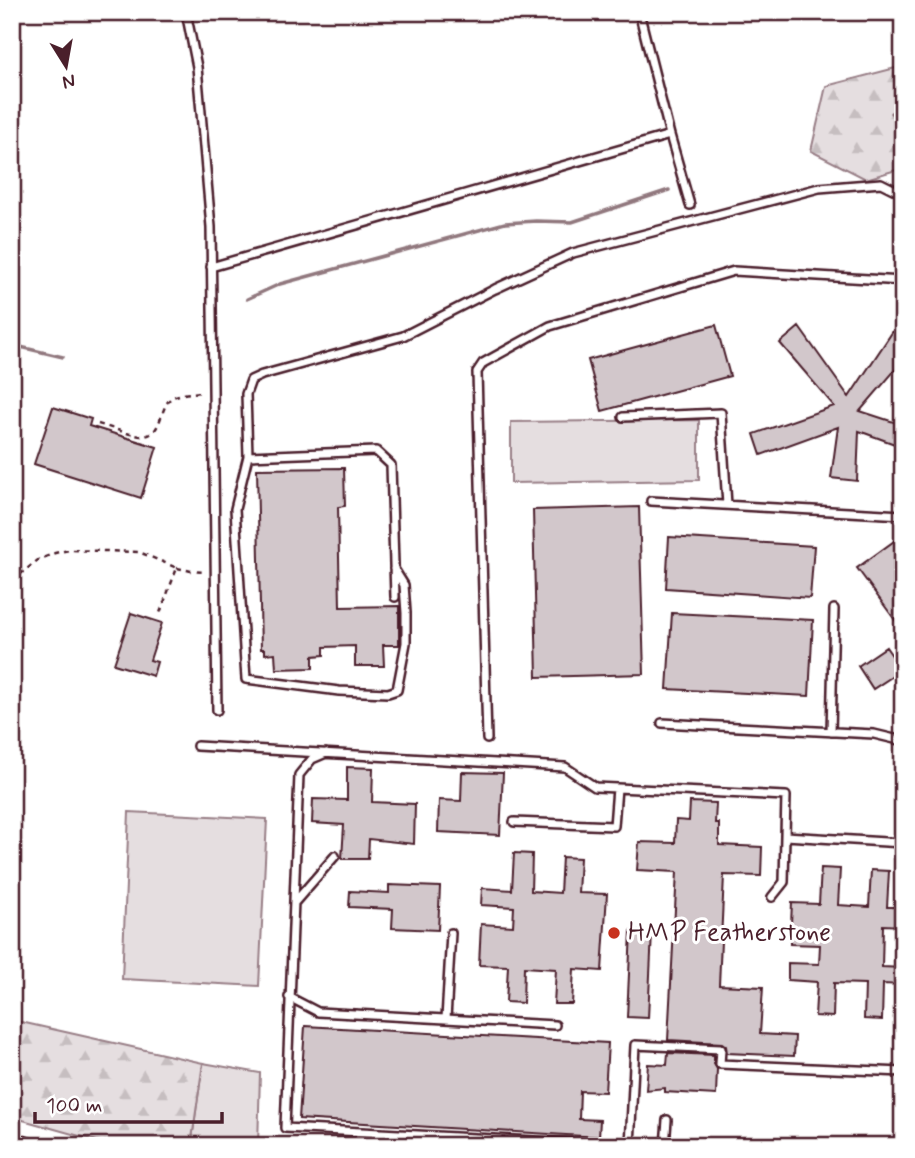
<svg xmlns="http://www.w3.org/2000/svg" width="915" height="1158" viewBox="0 0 915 1158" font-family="Mynerve,sans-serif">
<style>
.green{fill:#e5dee0;stroke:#987e86;stroke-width:2}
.forest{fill:url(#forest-firs);stroke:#987e86;stroke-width:2}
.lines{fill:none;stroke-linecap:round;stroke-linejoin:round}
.stream{stroke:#91787e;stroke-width:3.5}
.building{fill:#d2c7cb;stroke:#4a1f2b;stroke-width:2}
.lane-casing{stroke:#4a1f2b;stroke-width:12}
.street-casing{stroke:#4a1f2b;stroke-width:19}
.path{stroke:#4a1f2b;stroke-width:2.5;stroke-dasharray:5 5;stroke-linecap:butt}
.lane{stroke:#fff;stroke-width:7}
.street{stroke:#fff;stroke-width:14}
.poi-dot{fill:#c8321e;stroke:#fff;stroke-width:2.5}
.labels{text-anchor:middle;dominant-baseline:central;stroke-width:6;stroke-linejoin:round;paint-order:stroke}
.poi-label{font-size:26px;fill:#4a1f2b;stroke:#fff;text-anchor:start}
</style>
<defs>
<pattern id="forest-firs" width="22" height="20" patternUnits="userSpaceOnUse" patternTransform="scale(1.75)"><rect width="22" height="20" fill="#e5dee0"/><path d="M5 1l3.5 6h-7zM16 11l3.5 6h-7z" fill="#c6bec0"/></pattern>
</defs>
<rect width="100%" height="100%" fill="#fff"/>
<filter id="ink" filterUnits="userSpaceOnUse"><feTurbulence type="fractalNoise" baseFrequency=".0143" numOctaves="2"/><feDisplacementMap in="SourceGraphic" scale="14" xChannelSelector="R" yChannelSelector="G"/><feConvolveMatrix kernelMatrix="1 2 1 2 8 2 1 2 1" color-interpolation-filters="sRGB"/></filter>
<g filter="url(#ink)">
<path class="green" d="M 699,420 L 699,480 L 511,483 L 511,422 Z
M 129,812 L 267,819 L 259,986 L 122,979 Z
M 203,1063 L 260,1073 L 258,1146 L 191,1146 Z"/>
<path class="forest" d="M 903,66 L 903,168 L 866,179 L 811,151 L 826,86 Z
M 12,1020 L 203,1063 L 191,1146 L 115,1146 L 12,1117 Z"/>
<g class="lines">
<path class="stream" d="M 891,113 L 903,108
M 247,299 L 280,284 L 505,223 L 536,221 L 572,222 L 669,190
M 12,345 L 63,357"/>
</g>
<path class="building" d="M 716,325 L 730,376 L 602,411 L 588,360 Z
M 799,327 L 849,397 L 893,331 L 903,339 L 903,361 L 860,411 L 903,425 L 903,447 L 859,431 L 857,481 L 831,478 L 838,427 L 761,455 L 754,434 L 834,406 L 780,343 Z
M 53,407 L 91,419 L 89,426 L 157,447 L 141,498 L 34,464 Z
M 344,468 L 345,506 L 338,507 L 340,607 L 399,606 L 399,645 L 383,645 L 384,666 L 355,666 L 355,646 L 324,647 L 324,655 L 313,656 L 313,668 L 276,669 L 275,653 L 265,654 L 265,649 L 261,649 L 257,469 Z
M 639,507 L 644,674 L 537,677 L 533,510 Z
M 669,537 L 814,546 L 810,598 L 666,588 Z
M 897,539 L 903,548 L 903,631 L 857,568 Z
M 131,613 L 162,623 L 150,660 L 157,662 L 153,676 L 114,664 Z
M 672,613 L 813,620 L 809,696 L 667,689 Z
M 886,647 L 902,670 L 873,689 L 858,666 Z
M 347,767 L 373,768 L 372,802 L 415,804 L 414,844 L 369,839 L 368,859 L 342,859 L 344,825 L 312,823 L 313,799 L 347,800 Z
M 462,772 L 503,773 L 500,835 L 438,832 L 439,800 L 461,801 Z
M 690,802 L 716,803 L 715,823 L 719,823 L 719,845 L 762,847 L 761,876 L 724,875 L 719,985 L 763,987 L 760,1034 L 795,1036 L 794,1056 L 727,1053 L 726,1046 L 722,1043 L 668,1040 L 677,872 L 637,870 L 639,842 L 675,843 L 676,820 L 689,821 Z
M 514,853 L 532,854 L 531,891 L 560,893 L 562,857 L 580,858 L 578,893 L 607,894 L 602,971 L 574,969 L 572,1004 L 554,1004 L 556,969 L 524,967 L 523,1003 L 506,1002 L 508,966 L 479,965 L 481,924 L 513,926 L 514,907 L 481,905 L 482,888 L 512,890 Z
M 821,868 L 840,869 L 838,905 L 869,907 L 871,870 L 889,871 L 887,907 L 903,907 L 903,926 L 883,925 L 882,967 L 903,968 L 903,985 L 883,984 L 882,1020 L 864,1019 L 865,984 L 834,983 L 833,1017 L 815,1016 L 817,982 L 788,980 L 788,963 L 819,964 L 820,945 L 790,944 L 792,903 L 819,904 Z
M 389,885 L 440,887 L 438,930 L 392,928 L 393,909 L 349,907 L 350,891 L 389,893 Z
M 631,931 L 652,932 L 648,1018 L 627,1017 Z
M 305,1026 L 608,1043 L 605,1092 L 580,1091 L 579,1119 L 600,1120 L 599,1137 L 299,1119 Z
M 668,1053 L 714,1055 L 714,1064 L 717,1069 L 716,1095 L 665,1092 L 665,1088 L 646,1090 L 648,1064 L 667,1065 Z"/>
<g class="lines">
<g class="lane-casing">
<path id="lane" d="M 186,12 L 197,67 L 211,227 L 217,710
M 670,135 L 690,205
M 211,267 L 670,135 L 639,12
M 623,417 L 721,413 L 727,505
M 248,456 L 376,451 L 391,465 L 395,597
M 651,501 L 903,515
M 394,569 L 404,585 L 406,613 L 406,643 L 397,690 L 388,693 L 339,691 L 246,679 L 235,509 L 248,456 L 246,394 L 251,380 L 262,375 L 403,336 L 495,289 L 573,253 L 819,188 L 881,183 L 903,194
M 662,723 L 874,734 L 903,741
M 831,732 L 834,609
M 487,739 L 477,372 L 483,363 L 550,326 L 734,271 L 903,281
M 197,746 L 565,767 L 595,787 L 617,788 L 614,826 L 514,822
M 326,753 L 312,759 L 299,775 L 285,1128 L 630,1146 L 635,1045 L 721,1049 L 720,1064 L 903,1072
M 617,788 L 786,796 L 785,836 L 903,843
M 772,897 L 784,882 L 785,836
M 294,903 L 335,856
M 289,997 L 318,1012 L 555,1025
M 446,1019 L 451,933
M 665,1146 L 667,1120"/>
</g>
<g class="street-casing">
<path id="street" d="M 12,1140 L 29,1146"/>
</g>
<path class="path" d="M 98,424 C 109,427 130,435 141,436 C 162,437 159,410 170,399 C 178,393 193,393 203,392
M 177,568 L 191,571 L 205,572
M 12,581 L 38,560 L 55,553 L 69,550 L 139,552 L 177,568 L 160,613"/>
<use href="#lane" class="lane"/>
<use href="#street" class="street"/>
</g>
</g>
<circle class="poi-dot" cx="614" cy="933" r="7"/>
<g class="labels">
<g class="poi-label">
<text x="628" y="933">HMP Featherstone</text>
</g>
</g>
<rect width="915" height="1158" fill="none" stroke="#fff" stroke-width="42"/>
<rect x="21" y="21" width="873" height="1116" fill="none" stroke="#4a1f2b" stroke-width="2.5" filter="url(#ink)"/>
<g transform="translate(66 66) rotate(169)" stroke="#ffffff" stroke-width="5" paint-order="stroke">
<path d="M0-5L12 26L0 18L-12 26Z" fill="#4a1f2b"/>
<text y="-10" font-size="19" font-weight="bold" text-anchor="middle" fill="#4a1f2b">N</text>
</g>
<path d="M35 1112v10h187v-10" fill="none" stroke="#4a1f2b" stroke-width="3.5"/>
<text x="46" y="1112" font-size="21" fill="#4a1f2b" stroke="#ffffff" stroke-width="5" paint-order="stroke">100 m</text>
</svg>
